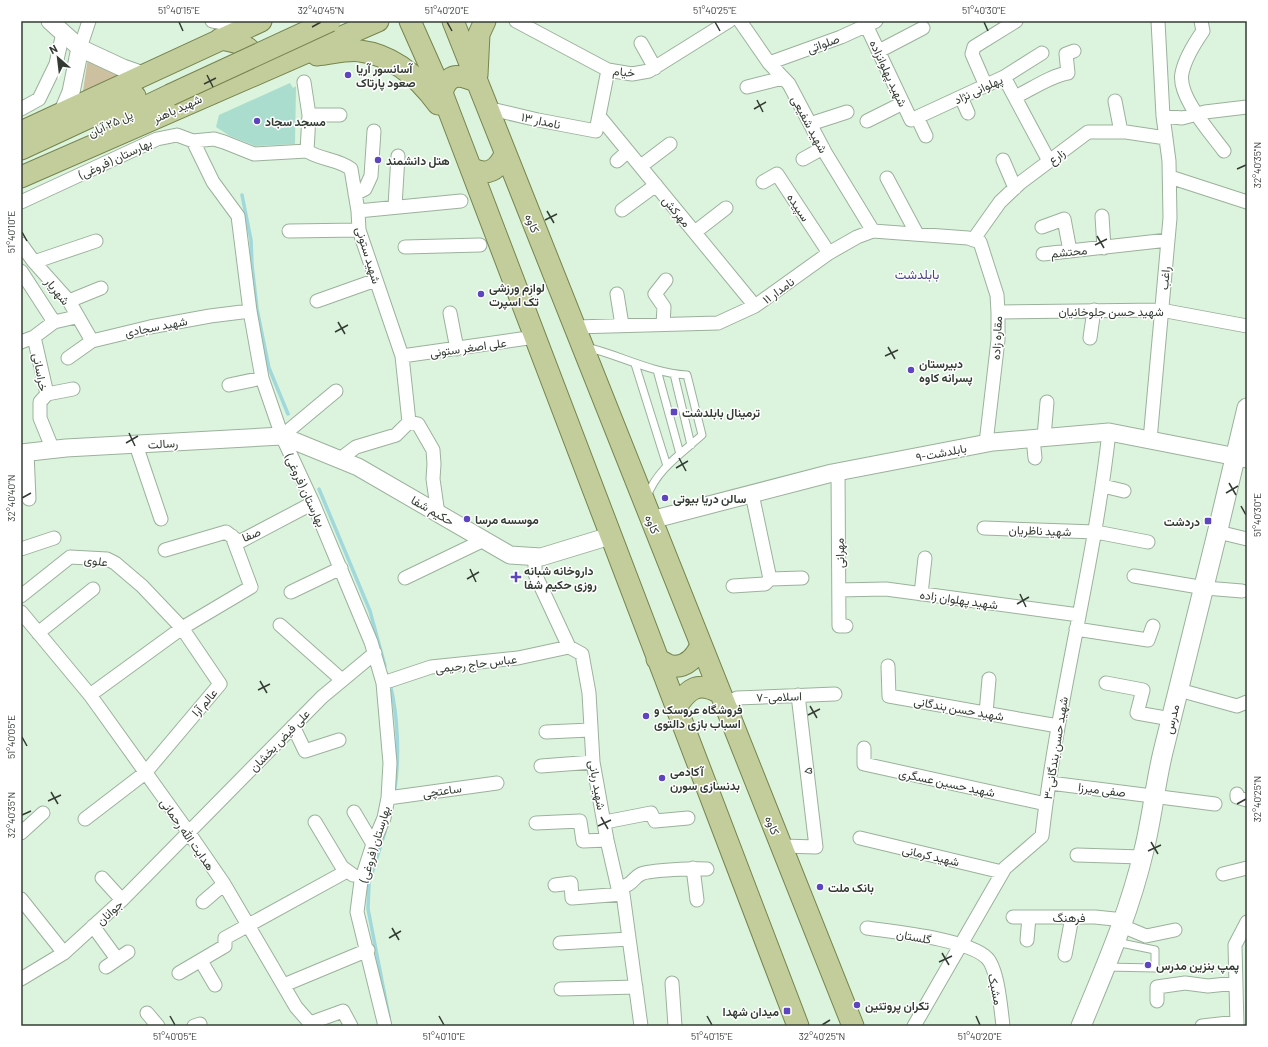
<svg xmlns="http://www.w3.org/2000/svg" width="1268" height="1047" viewBox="0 0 1268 1047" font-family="Barlow,Vazirmatn,sans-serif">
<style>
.green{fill:#ccc0a0}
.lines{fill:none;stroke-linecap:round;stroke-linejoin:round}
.stream{stroke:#a0d8dc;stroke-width:3.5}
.building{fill:#aaddce}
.service-casing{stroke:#9bb19c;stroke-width:9}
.minor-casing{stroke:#9bb19c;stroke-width:15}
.tertiary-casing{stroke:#9bb19c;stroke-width:19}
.secondary-casing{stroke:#9bb19c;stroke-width:21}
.primary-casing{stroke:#76844c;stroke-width:23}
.service{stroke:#fff;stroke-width:7}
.minor{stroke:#fff;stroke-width:13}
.tertiary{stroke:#fff;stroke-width:17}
.secondary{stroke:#fff;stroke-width:19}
.primary{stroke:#c2cd9b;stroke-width:21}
.primary-bridge-casing{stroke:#76844c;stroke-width:23;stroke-linecap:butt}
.primary-bridge{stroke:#c2cd9b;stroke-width:21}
.ticks{fill:none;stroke:#333c33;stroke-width:1.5}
.poi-dot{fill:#5c45be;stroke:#fff;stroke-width:1.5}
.labels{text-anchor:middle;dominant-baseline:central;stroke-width:3;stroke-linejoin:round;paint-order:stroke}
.street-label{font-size:12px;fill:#333c33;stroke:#fff}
.poi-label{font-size:12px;font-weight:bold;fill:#333c33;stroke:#fff;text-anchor:start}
.neighbourhood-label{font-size:13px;fill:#4b4482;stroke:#fff}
.neatline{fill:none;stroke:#333c33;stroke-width:1.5}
.ticks-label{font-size:10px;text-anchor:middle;fill:#333c33}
</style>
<rect width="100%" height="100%" fill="#dcf4dd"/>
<path class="green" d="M 88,58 L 125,79 L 82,97 Z"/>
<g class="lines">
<path class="stream" d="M 242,195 L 251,240 L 252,265 L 257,309 L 269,368 L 288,414
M 319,489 L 370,611 L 385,666
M 390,684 C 398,714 400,762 394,793
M 385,832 L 369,883 L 368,909 L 389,1017"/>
</g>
<path class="building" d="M 290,83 L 293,88 L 296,86 L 295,144 L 255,146 L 230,136 L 216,127 L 219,115 Z"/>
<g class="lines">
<g class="service-casing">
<path id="service" d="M 586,347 C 620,355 651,373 687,375 L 702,435 C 682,453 656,470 647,497
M 635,364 L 667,466
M 657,370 L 680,454
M 674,374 L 691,445
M 1106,967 L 1155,968 L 1155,950 L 1116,942"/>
</g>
<g class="minor-casing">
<path id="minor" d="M 212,21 L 245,28
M 516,21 L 608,70 L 632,74 L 649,71 L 729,21
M 740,21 L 769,63 L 789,84 L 826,154 L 873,231
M 1201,21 L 1203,31 C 1194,44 1185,58 1182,73 C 1177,96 1211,133 1224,151
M 866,25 L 911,120 L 1004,77 L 1042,53
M 641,43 L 655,68
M 80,48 L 89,21
M 879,51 L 923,28
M 769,63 L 841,37 L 876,21
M 1004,77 L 1049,161
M 304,82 L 309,115 L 307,151
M 986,86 L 972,54 L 974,47 L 1016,21
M 747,87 L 783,78
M 961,97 L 968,113
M 1015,97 C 1030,90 1052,75 1068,73 L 1066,54 L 1074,51
M 1115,101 L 1121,132
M 487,108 L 538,120 L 596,131 L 608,70
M 21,109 L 39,99 L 56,64 L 63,33
M 309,115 L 340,115
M 599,116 L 755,306
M 1163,116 L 1182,118 L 1205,112 L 1247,107
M 917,117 L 926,136
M 867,121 L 903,103
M 810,124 L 847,112
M 193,141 L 213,182 L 238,216 L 250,311 L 262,378 L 282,436 L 313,503 L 371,642 L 383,683 L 390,763 L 388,798 L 384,818 L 373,844 L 361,881 L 357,912 L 385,1026
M 803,159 L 823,148
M 1003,160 L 1015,188
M 617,161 L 628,151
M 641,166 L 670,144
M 1170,177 L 1247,202
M 887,178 L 917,234
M 763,182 L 777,174 L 829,253
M 355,194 L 365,189 L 371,176 L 374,131
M 21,202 L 157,139 L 177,135 L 193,141 L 214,139 L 224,142 L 254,154 L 307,151 C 321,160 338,159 351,169 L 358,211 L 359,230 L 402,356 L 409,422 L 396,435 L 356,447 L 340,459
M 395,206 L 398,156
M 622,210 L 656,185
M 358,211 L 461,201
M 1102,216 L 1104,248
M 1042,227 L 1064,219 L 1070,251
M 289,231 L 359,230
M 695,232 L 726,208
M 973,240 L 1000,202 L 1020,183 L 1088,132 L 1126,132 L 1166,138
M 21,244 L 34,262 L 69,301 L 92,341
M 405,247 L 480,245
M 1043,254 L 1168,240
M 34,262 L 96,241
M 21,271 L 54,322
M 617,294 L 622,325
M 69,301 L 101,288
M 317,301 L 376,280
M 998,312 L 1161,310 L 1247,326
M 450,313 L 457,349
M 663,324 L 664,307 L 655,294 L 666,280
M 575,327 L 718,323 L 755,306 L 829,253 L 857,237 L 873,231 L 968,238 L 980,242 L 997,295 L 998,312 L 998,340 L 986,443
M 34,337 L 47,394 L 40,402 L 40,418 L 53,450
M 1090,338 L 1094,310
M 21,342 L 34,337 L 54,322 L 76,317
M 402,356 L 535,337
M 68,358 L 92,341 L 150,327 L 210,316 L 250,311
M 229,385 L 262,378
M 47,394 L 73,389
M 409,422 L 418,424 L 433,450 L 434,464 L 433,479 L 438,514
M 282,436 L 336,391
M 1044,437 L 1047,402
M 1033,438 L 1035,458
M 1150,440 L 1170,218 L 1169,161 L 1163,116 L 1158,21
M 136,445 L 161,519
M 27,452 L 29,499
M 838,472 L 839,626 L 846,626
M 1103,486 L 1124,491
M 752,494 L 770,579
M 984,528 L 1096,532 L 1148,542
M 1218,532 L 1247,539
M 21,549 L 54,538
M 165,550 L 226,532 L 239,542 L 313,503
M 535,556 L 535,574 L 569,647 L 582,654 L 589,693 L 593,762 L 607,840 L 618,888 L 623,894 L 641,1026
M 1134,576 L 1205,588 L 1242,591
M 405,578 L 484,540
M 733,586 L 765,584 L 770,579 L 802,578
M 839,590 L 886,589 L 1079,615
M 291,592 L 341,568
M 921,594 L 925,558
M 21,596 L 70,557 L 107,559 L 115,563 L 142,586 L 182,628 L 220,684 L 145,773 L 85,819
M 21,612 L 90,695 L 189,833 L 224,884 L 296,1007 L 310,1023 L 343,1011 L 351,1026
M 280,625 L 342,680
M 1076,629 L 1148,640 L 1153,626
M 38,633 L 93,589
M 888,666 L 889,696 L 1058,726
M 383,683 L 431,667 L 518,658 L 569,647
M 1106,683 L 1143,690 L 1137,713 L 1171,719
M 1179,690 L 1237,706 L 1247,702
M 90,695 L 182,628 L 251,587 L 232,536
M 725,704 L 737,698 L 835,694
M 986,713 L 989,679
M 293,726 L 305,751 L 339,740
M 546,732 L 590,730
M 864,748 L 864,764 L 1046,804
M 541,766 L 593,762
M 1050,783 L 1215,804
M 1237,794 L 1237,797 L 1247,800
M 388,798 L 497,783
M 354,812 L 373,844
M 315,822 L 342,867 L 353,875
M 605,822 L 651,813 L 655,821 L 688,818
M 536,823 L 580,821 L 583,841 L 607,840
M 21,833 L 43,813
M 860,838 L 1002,872
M 782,846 L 816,847 L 798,695
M 1077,855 L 1142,857
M 693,868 L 697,900
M 1223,874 L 1247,868
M 102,878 L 122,900
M 555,885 L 571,883 L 572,898 L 623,894
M 618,888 C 635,884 631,879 641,874 C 649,870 697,868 707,869
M 21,899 L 64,953
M 203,902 L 224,884
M 1013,917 L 1095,917 L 1124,920
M 93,926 L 117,959
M 1122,926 L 1146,936 L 1175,930
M 867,928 C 895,932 968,939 987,958 C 998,969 1001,1010 1003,1026
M 1027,940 L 1029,917
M 560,943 L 629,939
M 1065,955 L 1072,917
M 201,961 L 215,985
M 106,967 L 128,952
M 179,973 L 225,946 L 225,938 L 347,871
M 21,979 L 64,953 L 122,900 L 322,697 L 375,653
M 672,983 L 675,1026
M 284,985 L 368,950
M 561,989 L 636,987
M 1157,1001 L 1157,987 L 1185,983 L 1208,986 L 1236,983
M 147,1013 L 158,1026
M 194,1026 L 200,1024
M 914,1026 L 1005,868 L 1042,836 C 1057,701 1094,568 1109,432
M 1202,1026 L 1237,1022
M 1237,1026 L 1235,945 L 1247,922"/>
</g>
<g class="tertiary-casing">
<path id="tertiary" d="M 50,21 L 80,48 L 123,68 L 143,75
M 63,111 L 71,92 L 80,48
M 21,453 L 66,448 L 282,436 L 358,467 L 510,555 L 541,557 L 610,536
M 651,520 L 832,473 L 993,442 L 1109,432 L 1247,459"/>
</g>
<g class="secondary-casing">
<path id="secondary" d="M 1081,1026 C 1105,968 1130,911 1144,850 C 1152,818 1155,785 1163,752 C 1192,637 1220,523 1247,408"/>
</g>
<g class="primary-casing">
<path id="primary" d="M 410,21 L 442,93 L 798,1026
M 453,21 L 853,1026
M 220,39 C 239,42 264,48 249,74
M 317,55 C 330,54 347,49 360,51 C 393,55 419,78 438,104
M 477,75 L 479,34 L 485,21
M 442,93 C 448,72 460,74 477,82
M 120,119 L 170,95
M 21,132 L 261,21
M 21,149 L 135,96
M 471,168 C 487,177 498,170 505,154
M 21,177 L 378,21
M 657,659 C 662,661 668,666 672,666 C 687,668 696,656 701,645
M 676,707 C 689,688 698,681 720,693"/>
</g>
<use href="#service" class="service"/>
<use href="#minor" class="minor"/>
<use href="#tertiary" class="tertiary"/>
<use href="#secondary" class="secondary"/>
<use href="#primary" class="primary"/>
<g class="primary-bridge-casing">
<path id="primary-bridge" d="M 170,95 L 330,21"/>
</g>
<use href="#primary-bridge" class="primary-bridge"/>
</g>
<path class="ticks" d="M 179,22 L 183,31M 447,22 L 452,31M 715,22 L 720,31M 984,22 L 988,31M 312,27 L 321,22M 207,75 L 213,87M 204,84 L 216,78M 757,100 L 763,112M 754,109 L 766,102M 1237,169 L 1246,165M 547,211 L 554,223M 545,220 L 557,214M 22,232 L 27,241M 1097,236 L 1104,248M 1095,245 L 1107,239M 338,322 L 345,334M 335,332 L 348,325M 888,347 L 895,359M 885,356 L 898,350M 129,433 L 135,446M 126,443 L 138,436M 679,458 L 686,471M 676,468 L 688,461M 1229,483 L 1236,495M 1226,493 L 1238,486M 22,498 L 31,493M 1241,506 L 1246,515M 470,569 L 476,582M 467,579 L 479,572M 1020,594 L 1026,607M 1017,604 L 1029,597M 260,681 L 267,693M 258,690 L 270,684M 810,706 L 817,718M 808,715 L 820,709M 22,737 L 27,746M 51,792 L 58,804M 48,801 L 61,795M 1237,804 L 1246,799M 22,815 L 31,811M 601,817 L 608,829M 598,826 L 611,820M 1151,842 L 1158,854M 1148,851 L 1161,845M 392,928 L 399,940M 389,938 L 401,931M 942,953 L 949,965M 939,962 L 952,956M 170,1016 L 175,1025M 439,1016 L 444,1025M 707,1016 L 712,1025M 976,1016 L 980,1025M 822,1025 L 830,1020"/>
<g class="poi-dot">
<circle cx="348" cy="75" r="4"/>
<circle cx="257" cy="121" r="4"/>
<circle cx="378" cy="160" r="4"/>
<circle cx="481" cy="294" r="4"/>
<circle cx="911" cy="370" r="4"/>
<rect x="670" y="408" width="8" height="8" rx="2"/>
<circle cx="665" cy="498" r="4"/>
<circle cx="467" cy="519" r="4"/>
<rect x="1204" y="517" width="8" height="8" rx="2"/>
<path d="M514 571h4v4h4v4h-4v4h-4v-4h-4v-4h4z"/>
<circle cx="646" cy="716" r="4"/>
<circle cx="662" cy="778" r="4"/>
<circle cx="820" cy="887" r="4"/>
<circle cx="1148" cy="965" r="4"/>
<circle cx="857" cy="1005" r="4"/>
<rect x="783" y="1007" width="8" height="8" rx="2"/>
</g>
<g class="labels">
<g class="street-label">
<text transform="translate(823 43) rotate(-20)">صلواتی</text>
<text transform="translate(624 71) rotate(5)">خیام</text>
<text transform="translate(889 73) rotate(65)">شهید پهلوانزاده</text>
<text transform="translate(978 89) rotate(-25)">پهلوانی نژاد</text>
<text transform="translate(177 108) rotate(-24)">شهید باهنر</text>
<text transform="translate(541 120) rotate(12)">۱۳ نامدار</text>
<text transform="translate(110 123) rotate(-25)">پل ۲۵ آبان</text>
<text transform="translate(810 124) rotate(62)">شهید شفیعی</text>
<text transform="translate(1056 156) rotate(-37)">زارع</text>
<text transform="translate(115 158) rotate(-25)">بهارستان (فروغی)</text>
<text transform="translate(799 207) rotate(57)">سپیده</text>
<text transform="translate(677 211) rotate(50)">مهرکش</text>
<text transform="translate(533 223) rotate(68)">کاوه</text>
<text transform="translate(1069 251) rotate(-6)">محتشم</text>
<text transform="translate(369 255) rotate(73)">شهید ستونی</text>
<text transform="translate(1164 278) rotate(-85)">راغب</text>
<text transform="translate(778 290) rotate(-36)">۱۱ نامدار</text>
<text transform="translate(58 291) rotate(51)">شهریار</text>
<text x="1111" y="311">شهید حسن جلوخانیان</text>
<text transform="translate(156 326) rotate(-11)">شهید سجادی</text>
<text transform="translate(996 338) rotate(-87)">مقاره زاده</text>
<text transform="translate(468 347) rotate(-8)">علی اصغر ستونی</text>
<text transform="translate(41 372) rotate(80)">خراسانی</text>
<text transform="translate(163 443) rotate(-3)">رسالت</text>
<text transform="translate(941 452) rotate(-11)">۹-بابلدشت</text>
<text transform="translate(306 490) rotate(65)">بهارستان (فروغی)</text>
<text transform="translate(433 510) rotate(30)">حکیم شفا</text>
<text transform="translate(653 524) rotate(68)">کاوه</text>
<text transform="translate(1040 530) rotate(2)">شهید ناظریان</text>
<text transform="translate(251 534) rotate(-23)">صفا</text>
<text transform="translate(839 553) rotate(-91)">مهرانی</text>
<text transform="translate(96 560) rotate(8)">علوی</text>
<text transform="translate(959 599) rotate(8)">شهید پهلوان زاده</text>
<text transform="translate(476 663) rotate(-7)">عباس حاج رحیمی</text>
<text transform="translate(779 696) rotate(-2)">۷-اسلامی</text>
<text transform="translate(204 702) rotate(-49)">عالم آرا</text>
<text transform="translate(959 708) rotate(10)">شهید حسن بندگانی</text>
<text transform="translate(1171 719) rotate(-76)">مدرس</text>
<text transform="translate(279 740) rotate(-46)">علی فیض بخشان</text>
<text transform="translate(1055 748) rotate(-81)">۳-شهید حسن بندگانی</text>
<text transform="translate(807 771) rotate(-97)">۵</text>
<text transform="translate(947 782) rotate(12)">شهید حسین عسگری</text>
<text transform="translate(598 785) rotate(80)">شهید ربانی</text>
<text transform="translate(1102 789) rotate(7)">صفی میرزا</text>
<text transform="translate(442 790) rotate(-8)">ساعتچی</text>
<text transform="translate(773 825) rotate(68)">کاوه</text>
<text transform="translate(188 834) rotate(55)">هدایت الله رحمانی</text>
<text transform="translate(374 844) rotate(-73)">بهارستان (فروغی)</text>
<text transform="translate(931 855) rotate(13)">شهید کرمانی</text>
<text transform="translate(109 912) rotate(-42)">جوانان</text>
<text x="1069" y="917">فرهنگ</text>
<text transform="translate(914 936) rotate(10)">گلستان</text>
<text transform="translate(996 989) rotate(78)">مشبک</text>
</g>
<g class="poi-label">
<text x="356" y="68">آسانسور آریا<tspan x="356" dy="14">صعود پارتاک</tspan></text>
<text x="265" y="121">مسجد سجاد</text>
<text x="386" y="160">هتل دانشمند</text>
<text x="489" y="287">لوازم ورزشی<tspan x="489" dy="14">تک اسپرت</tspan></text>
<text x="919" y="363">دبیرستان<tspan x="919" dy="14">پسرانه کاوه</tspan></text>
<text x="682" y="412">ترمینال بابلدشت</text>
<text x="673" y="498">سالن دریا بیوتی</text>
<text x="475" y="519">موسسه مرسا</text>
<text x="1200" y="521" text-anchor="end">دردشت</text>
<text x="524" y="570">داروخانه شبانه‌<tspan x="524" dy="14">روزی حکیم شفا</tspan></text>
<text x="654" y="709">فروشگاه عروسک و<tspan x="654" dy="14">اسباب بازی دالتوی</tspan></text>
<text x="670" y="771">آکادمی<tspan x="670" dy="14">بدنسازی سورن</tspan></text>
<text x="828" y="887">بانک ملت</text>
<text x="1156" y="965">پمپ بنزین مدرس</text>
<text x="865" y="1005">تکران پروتئین</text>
<text x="779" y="1011" text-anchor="end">میدان شهدا</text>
</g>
<g class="neighbourhood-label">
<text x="917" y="274">بابلدشت</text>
</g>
</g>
<rect width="1268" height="1047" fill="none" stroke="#ffffff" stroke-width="44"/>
<g transform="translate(58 58) rotate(332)" stroke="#ffffff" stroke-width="3" paint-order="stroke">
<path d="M0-3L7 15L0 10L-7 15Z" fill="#333c33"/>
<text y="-6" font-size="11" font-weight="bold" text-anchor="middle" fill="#333c33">N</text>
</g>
<rect x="22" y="22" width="1224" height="1003" class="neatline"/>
<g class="ticks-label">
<text x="179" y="14">51°40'15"E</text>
<text x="321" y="14">32°40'45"N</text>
<text x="447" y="14">51°40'20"E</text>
<text x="715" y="14">51°40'25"E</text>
<text x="984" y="14">51°40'30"E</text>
<text transform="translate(1257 165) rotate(-90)" y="4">32°40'35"N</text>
<text transform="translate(11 232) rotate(-90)" y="4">51°40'10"E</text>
<text transform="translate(11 498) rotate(-90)" y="4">32°40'40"N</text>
<text transform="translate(1257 515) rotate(-90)" y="4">51°40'30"E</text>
<text transform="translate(11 737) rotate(-90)" y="4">51°40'05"E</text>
<text transform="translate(1257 799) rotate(-90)" y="4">32°40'25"N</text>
<text transform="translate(11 815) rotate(-90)" y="4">32°40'35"N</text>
<text x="175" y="1040">51°40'05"E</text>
<text x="444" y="1040">51°40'10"E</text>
<text x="712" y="1040">51°40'15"E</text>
<text x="822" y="1040">32°40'25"N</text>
<text x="980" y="1040">51°40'20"E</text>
</g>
</svg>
